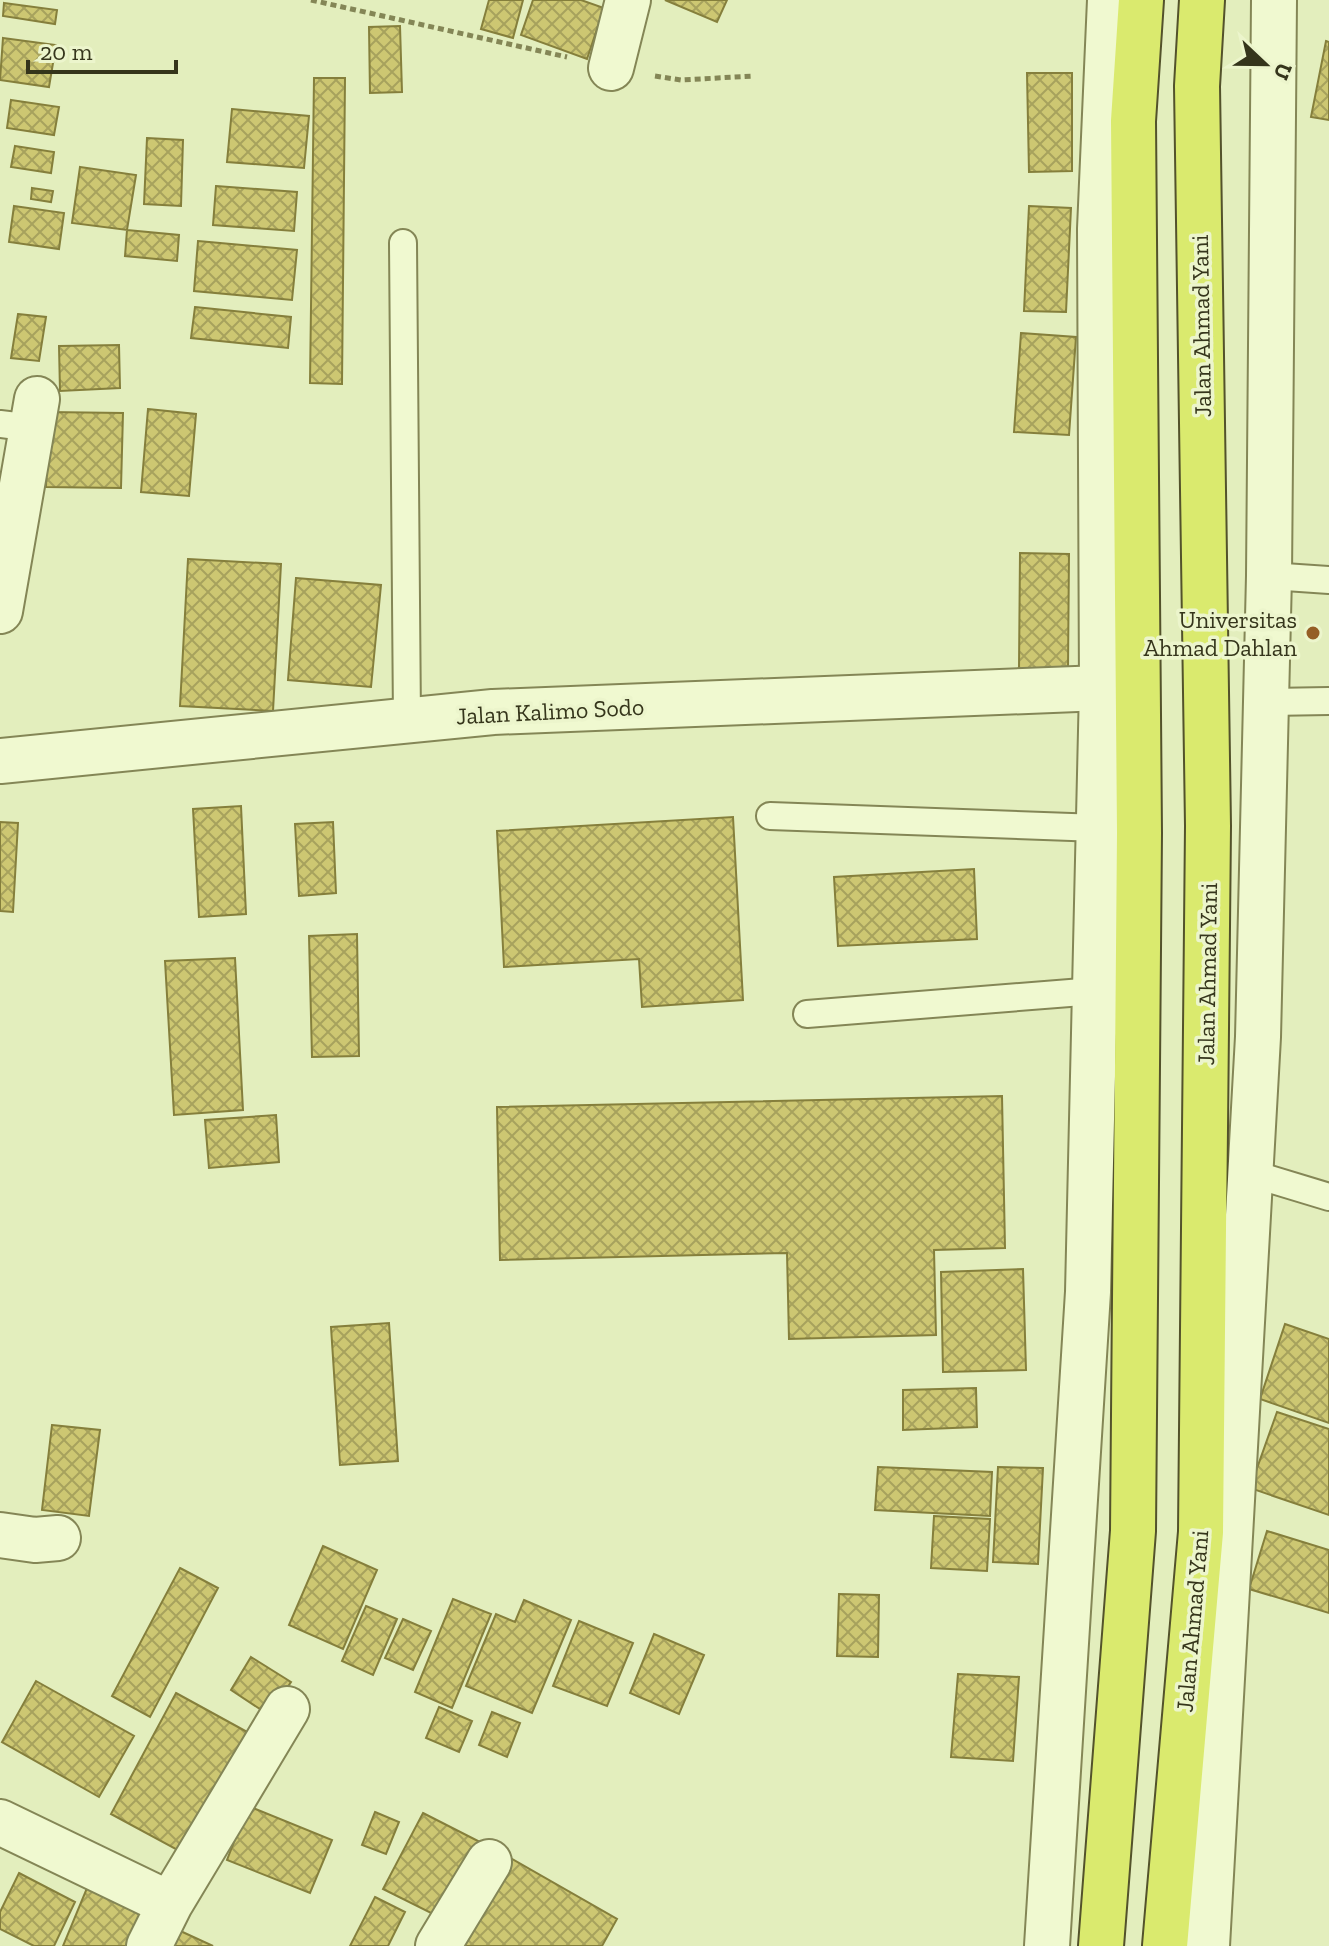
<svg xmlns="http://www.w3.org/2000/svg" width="1329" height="1946" viewBox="0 0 1329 1946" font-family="'Zilla Slab',serif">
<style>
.building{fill:url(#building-cross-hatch);stroke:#857f3c;stroke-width:2}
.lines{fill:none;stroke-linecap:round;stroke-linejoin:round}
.service-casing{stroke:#848656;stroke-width:30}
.minor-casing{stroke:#848656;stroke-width:48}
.tertiary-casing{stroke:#848656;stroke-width:48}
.trunk-casing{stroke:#53522b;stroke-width:48}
.path{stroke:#848656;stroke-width:5;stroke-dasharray:6 4;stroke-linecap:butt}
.service{stroke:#f0f9d0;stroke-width:26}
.minor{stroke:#f0f9d0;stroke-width:44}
.tertiary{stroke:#f0f9d0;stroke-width:44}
.trunk{stroke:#daea6e;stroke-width:44}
.poi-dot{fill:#955e25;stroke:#ecf5cc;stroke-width:3}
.labels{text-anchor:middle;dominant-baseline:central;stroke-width:7;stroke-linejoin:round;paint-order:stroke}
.street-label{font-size:24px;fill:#35351b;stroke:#ecf5cc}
.poi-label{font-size:24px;fill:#35351b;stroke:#ecf5cc;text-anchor:end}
</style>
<defs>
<pattern id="building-cross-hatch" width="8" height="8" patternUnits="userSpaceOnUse" patternTransform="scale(2)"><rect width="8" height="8" fill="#cdc772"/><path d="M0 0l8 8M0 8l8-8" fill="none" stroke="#a7a25d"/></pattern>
</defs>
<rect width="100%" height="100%" fill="#e3eebd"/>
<path class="building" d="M 489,0 L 523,0 L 513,38 L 481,29 Z
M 533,0 L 581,0 L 604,8 L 587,59 L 521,35 Z
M 665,0 L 727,0 L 717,22 Z
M 4,3 L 57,10 L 55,24 L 3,16 Z
M 400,26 L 402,92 L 370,93 L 369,27 Z
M 3,38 L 56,45 L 49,87 L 0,80 Z
M 1326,41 L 1329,42 L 1329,120 L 1311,117 Z
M 1027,73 L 1072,73 L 1072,171 L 1029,172 Z
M 314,78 L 345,78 L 342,384 L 310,383 Z
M 11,100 L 59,107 L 54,135 L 7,128 Z
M 232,109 L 309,116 L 304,168 L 227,162 Z
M 147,138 L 183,140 L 181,206 L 144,204 Z
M 15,146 L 54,152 L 51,173 L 11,167 Z
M 80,167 L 136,175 L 127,230 L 72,223 Z
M 216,186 L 297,192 L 294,231 L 213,225 Z
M 32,188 L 53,191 L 51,202 L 31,199 Z
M 14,206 L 64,213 L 59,249 L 9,242 Z
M 1029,206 L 1071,208 L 1066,312 L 1024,311 Z
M 127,230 L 179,235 L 177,261 L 125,256 Z
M 198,241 L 297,250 L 292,300 L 194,291 Z
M 195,307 L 291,317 L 288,348 L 191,338 Z
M 18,314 L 46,317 L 39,361 L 11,358 Z
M 1021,333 L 1076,337 L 1069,435 L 1014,432 Z
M 119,345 L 120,388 L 60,391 L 59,346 Z
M 148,409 L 196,414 L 189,496 L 141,492 Z
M 48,412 L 123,413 L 121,488 L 46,487 Z
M 1020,553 L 1069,554 L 1068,669 L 1019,669 Z
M 188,559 L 281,564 L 273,711 L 180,706 Z
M 296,578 L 381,585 L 371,687 L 288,680 Z
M 241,806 L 246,914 L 199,917 L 193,809 Z
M 733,817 L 743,1000 L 642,1007 L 639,959 L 504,967 L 497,831 Z
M 0,822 L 18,823 L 13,912 L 0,911 Z
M 333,822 L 336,893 L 299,896 L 295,824 Z
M 974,869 L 977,939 L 838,946 L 834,877 Z
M 357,934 L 359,1056 L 312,1057 L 309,936 Z
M 235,958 L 243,1110 L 174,1115 L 165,961 Z
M 1002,1096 L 1005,1248 L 934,1250 L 936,1335 L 789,1339 L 787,1253 L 500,1260 L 497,1107 Z
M 276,1115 L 279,1162 L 209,1168 L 205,1120 Z
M 1023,1269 L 1026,1370 L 943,1372 L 941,1272 Z
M 389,1323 L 398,1461 L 340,1465 L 331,1327 Z
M 1285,1324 L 1329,1339 L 1329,1423 L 1260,1399 Z
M 976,1388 L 977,1427 L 903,1430 L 903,1390 Z
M 1277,1412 L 1329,1429 L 1329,1515 L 1250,1488 Z
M 52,1425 L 100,1430 L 89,1516 L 42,1510 Z
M 878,1467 L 992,1472 L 990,1516 L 875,1510 Z
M 998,1467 L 1043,1468 L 1038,1564 L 993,1562 Z
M 934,1516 L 990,1519 L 987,1571 L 931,1568 Z
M 1267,1531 L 1329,1550 L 1329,1613 L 1249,1589 Z
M 323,1546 L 377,1570 L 343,1649 L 289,1625 Z
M 180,1568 L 218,1588 L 150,1717 L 112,1696 Z
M 839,1594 L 879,1595 L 878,1657 L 837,1656 Z
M 453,1599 L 491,1614 L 452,1708 L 415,1692 Z
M 524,1600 L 571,1620 L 532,1713 L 466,1686 L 496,1614 L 515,1622 Z
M 366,1606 L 397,1619 L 373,1675 L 342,1661 Z
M 403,1619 L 431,1631 L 413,1670 L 385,1658 Z
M 579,1621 L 633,1643 L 607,1706 L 553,1686 Z
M 654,1634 L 704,1655 L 679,1714 L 630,1693 Z
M 251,1657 L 291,1682 L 269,1715 L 231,1690 Z
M 958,1674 L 1019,1677 L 1013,1761 L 951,1757 Z
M 36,1681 L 134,1736 L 99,1797 L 2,1742 Z
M 176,1693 L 249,1733 L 183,1853 L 111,1814 Z
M 439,1707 L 472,1721 L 459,1752 L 426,1738 Z
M 492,1712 L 520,1723 L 507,1757 L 479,1745 Z
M 248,1806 L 332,1840 L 310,1893 L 227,1860 Z
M 375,1812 L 399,1822 L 386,1854 L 362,1845 Z
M 423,1813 L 478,1841 L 439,1917 L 383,1889 Z
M 500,1852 L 617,1919 L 602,1946 L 446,1946 Z
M 19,1873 L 75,1902 L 54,1946 L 34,1946 L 0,1929 L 0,1912 Z
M 87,1888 L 148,1913 L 135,1946 L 63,1946 Z
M 375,1897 L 405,1912 L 388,1946 L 350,1946 Z
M 176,1929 L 213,1946 L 169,1946 Z"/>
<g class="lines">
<g class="service-casing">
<path id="service" d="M 403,243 L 407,720
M 0,424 L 33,428
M 1269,576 L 1329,580
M 1264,702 L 1329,701
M 770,816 L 1099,828
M 807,1014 L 1095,991
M 1253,1174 L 1329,1197"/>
</g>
<g class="minor-casing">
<path id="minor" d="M 611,68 L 628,0
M 0,611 L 37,399
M 0,761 L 493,712 L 1102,688
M 0,1535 L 35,1540 L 58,1538
M 0,1822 L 170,1904
M 149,1946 L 170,1904 L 287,1709
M 438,1946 L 489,1862"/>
</g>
<g class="tertiary-casing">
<path id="tertiary" d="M 1047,1946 L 1088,1292 L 1102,688 L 1100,229 L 1110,0
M 1207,1946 L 1258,1037 L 1269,576 L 1274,0"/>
</g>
<g class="trunk-casing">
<path id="trunk" d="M 1101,1946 L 1133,1531 L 1139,833 L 1133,121 L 1141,0
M 1165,1946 L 1201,1532 L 1208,826 L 1197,86 L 1202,0"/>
</g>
<path class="path" d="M 311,0 L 567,57
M 655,76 L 681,80 L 754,76"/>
<use href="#service" class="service"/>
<use href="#minor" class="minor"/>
<use href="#tertiary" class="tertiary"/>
<use href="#trunk" class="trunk"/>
</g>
<circle class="poi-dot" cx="1313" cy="633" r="8"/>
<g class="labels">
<g class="street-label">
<text transform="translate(1201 326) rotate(-91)">Jalan Ahmad Yani</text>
<text transform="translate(550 711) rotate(-3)">Jalan Kalimo Sodo</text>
<text transform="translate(1207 974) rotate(-89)">Jalan Ahmad Yani</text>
<text transform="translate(1192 1621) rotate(-85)">Jalan Ahmad Yani</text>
</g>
<g class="poi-label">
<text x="1297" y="619">Universitas<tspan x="1297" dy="28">Ahmad Dahlan</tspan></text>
</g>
</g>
<g transform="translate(1265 64) rotate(112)" stroke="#ecf5cc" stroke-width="6" paint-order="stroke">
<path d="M0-6L14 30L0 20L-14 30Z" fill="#35351b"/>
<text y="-12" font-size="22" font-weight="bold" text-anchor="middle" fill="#35351b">U</text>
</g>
<path d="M28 60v12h148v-12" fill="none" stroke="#35351b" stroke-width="4"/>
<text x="40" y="60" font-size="24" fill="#35351b" stroke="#ecf5cc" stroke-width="6" paint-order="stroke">20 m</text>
</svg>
